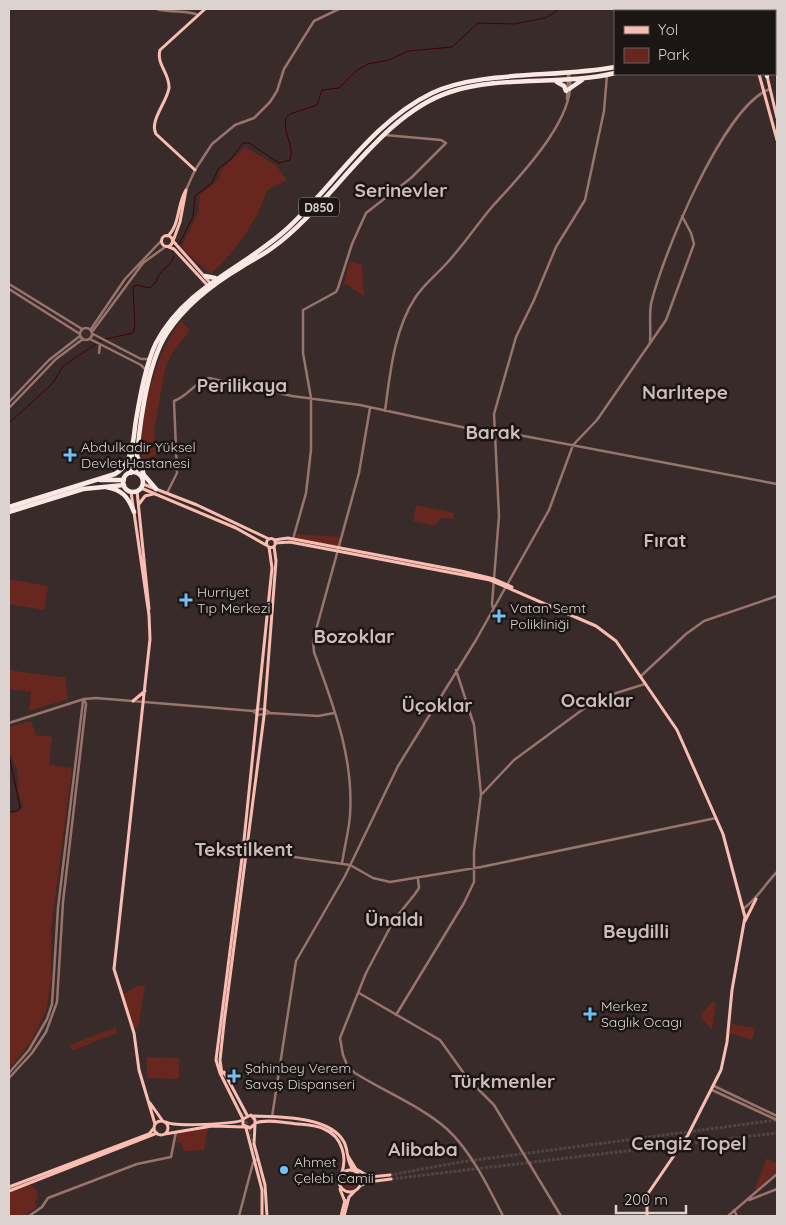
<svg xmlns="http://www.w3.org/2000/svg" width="786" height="1225" viewBox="0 0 786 1225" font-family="Quicksand,sans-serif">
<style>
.green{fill:#67271e}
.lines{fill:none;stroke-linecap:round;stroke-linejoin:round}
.stream{stroke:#450000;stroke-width:1}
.major-tunnel{stroke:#514442;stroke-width:3;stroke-dasharray:3 1.5;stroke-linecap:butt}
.minor{stroke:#98746d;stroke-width:2.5}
.major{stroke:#f9bdb2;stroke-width:3}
.highway{stroke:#fbe8e5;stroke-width:4.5}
.poi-dot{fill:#74c0f6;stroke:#1b1514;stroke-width:2}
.labels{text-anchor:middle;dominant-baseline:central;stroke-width:5;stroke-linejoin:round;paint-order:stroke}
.shield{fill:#1b1514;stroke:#a29a98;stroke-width:1}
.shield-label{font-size:12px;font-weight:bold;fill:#dcd3d1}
.poi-label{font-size:14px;fill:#dcd3d1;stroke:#1b1514;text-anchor:start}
.district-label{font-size:19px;font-weight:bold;fill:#cebcb9;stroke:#1b1514}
</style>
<rect width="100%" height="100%" fill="#382b29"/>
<path class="green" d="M 245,147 L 276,165 L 287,180 L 267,190 C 256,224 236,250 211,274 L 184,251 L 182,246 L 198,213 L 200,194 L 215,183 L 219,178 L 220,171 Z
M 350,261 L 362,265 L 364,296 L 344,283 Z
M 181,321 L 190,330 L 173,352 L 166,365 L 154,430 L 156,455 L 142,460 C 137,421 156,351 181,321 Z
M 416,505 L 454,513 L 453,519 L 441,518 L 435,526 L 413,521 Z
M 297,534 L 340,537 L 338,546 L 295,539 Z
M 9,579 L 48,586 L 44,610 L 9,604 Z
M 9,670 L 59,677 L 65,676 L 68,699 L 29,711 L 31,692 L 9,689 Z
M 31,721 L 36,735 L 52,737 L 49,765 L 72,768 L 51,930 L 51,980 L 47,1008 L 31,1042 L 9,1069 L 9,814 L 20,811 L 23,807 L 18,791 L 17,770 L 9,750 L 9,727 Z
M 137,986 L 145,986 L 138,1028 L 134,1027 L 123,994 Z
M 712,1002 L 716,1003 L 712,1030 L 700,1016 Z
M 731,1024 L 755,1028 L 752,1040 L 729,1033 Z
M 116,1027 L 117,1033 L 72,1051 L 70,1045 Z
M 147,1057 L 179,1058 L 179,1079 L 147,1078 Z
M 208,1128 L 204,1150 L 184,1151 L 181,1143 L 177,1143 L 177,1133 Z
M 767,1158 L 777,1164 L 777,1170 L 757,1190 L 755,1188 Z
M342 1181a8 8 0 1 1 16 0a8 8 0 1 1-16 0Z
M 30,1184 L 36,1189 L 38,1198 L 35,1201 L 37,1207 L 23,1216 L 9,1216 L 9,1192 Z"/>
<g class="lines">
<path class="stream" d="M 178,246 L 193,217 L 195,196 L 212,183 L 218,169 L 231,159 L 243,143 L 249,143 L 279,163 L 290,160 C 295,146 282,132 286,118 L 290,114 L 317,105 L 322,90 L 339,88 L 356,71 L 368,64 L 389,60 L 408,51 L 452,47 L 478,23 L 514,24 L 545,18 L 560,9
M 106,339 L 133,333 L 135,327 L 133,287 L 137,285 L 149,288 C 157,284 156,279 161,272 C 167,265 171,266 174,256
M 9,423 L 53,383 L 63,366 L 102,340
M 9,755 L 20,807 L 17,811 L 9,812"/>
<path class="major-tunnel" d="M 242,1113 L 250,1130 L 253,1150
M 390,1175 L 461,1162 L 777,1120
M 391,1179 L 777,1133"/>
<path class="minor" d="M 157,9 C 170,13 188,10 198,15
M 567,99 L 568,74
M 186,190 L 195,170 L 212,144 L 235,125 L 254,118 L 270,102 L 277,91 L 284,69 L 314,21 L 339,9
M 9,284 L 82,329
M 9,289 L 80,334
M80 334a6 6 0 1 1 12 0a6 6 0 1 1-12 0Z
M 91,329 L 125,279 L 161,241
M 92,332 L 143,263 L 165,247
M 93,334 L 141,359 L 150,359
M 90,339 L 141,365 L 146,370
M 650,342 C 651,329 649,317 651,304 C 662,257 723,106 770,89
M 99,353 L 100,345
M 9,402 L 49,360 L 80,336
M 9,408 L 56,359 L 83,339
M 385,411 C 390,374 394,330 415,298 C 423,285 436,275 446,264 C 462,247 476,226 491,208 C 517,179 580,116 569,74
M 167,493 L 177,473 L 174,401 C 188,396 195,382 209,378 L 292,396 L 360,405 L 471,429 L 508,433 L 777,484
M 293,539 L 306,493 L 311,450 L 311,398 L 303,353 L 303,310 L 336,292 L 338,288 L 352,244 L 366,213 L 411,178 L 446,143 L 441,140 L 385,135
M 493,608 L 492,604 L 499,516 L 494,414 L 516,337 L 534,300 L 556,247 L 585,200 L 604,111 L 607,75
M 641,676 L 686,634 L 704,621 L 777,596
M 253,711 L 258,715 L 270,713
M 9,723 L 84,699 L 96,698 L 253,711 C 259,708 265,708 270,713 L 318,716 L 334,713
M 482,794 L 514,760 L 597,699 L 645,684
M 245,850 L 350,865 L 373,878 L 390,882 L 481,867 L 716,818
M 342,864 C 344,848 349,831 350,815 C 354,757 333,705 314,652 L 313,641 L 359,473 L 370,408
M 418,879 L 419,888 L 415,894 L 394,920 L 366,973 L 340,1038 L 343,1055 L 348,1067 L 355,1073 C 385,1092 421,1106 447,1129 C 471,1151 489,1188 503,1216
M 743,909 C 757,899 765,884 777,872
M 359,993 L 440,1040 L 468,1079 L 494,1105 L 561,1216
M 396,1015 L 464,903 L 474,882 L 474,851 L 481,794 L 474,725 L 456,670
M 9,1073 L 29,1050 L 47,1019 L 52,1004 L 58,908 L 83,701
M 9,1078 L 32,1053 L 46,1032 L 57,1002 L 63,902 L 86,704 L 84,699
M 714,1086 L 777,1116
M 712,1090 L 777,1120
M 272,1117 L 296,961 L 345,876 L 398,766 L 476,640 L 549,510 L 573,445 L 597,420 L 666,320 L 694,244 L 691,233 L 682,216
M 749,1200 L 777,1189
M 734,1210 L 737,1216
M 29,1216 L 42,1207 L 48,1198 L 137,1164 L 171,1157 L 176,1132
M 239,1216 L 253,1163 L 257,1159
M 728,1216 L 777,1174"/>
<path class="major" d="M 759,74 L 777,140
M 767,76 L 777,118
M 195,170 L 156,134 C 149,121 167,102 169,88 C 170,74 156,64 160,50 L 205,9
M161.5 241a5.5 5.5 0 1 1 11 0a5.5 5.5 0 1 1-11 0Z
M 168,236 C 180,225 177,204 186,190 L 180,222 L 173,241 L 212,285
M 169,247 L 174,249 L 209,287
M 143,484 L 197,505 L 269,539
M 141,488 L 236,528 L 266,545
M 137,491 L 149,609
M 131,492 L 149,615 L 150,639 L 114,969 L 134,1033 L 139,1070 L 155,1124
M 139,504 L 145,496 L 153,494
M266.5 543a4.5 4.5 0 1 1 9 0a4.5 4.5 0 1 1-9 0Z
M 274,540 L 288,538 L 461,571 L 494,579 L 512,587
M 275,543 L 290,542 L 490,580 L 596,626 L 616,641 L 677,730 L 723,834 L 745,917 L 732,990 L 727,1042 L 721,1070 L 688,1135 L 647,1195 L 647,1216
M 133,701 L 145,691
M 745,921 L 756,899
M 224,1072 L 247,1115
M 222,1074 L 220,1060 L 224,1023 L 264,716 L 276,561 L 274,546
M 150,1103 L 162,1120
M 254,1116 C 280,1117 330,1116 344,1142 C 349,1152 346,1162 354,1171
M 243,1119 L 251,1115 L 255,1120 L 255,1124 L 250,1128 L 243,1125 L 243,1119 L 220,1073 L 216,1060 L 243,850 L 272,568 L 269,547
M154 1128a7 7 0 1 1 14 0a7 7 0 1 1-14 0Z
M 166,1122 C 173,1127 234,1124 243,1120
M 255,1123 C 266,1119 279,1122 290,1123 C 301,1125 314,1124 324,1129 C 342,1136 348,1158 341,1175
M 255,1124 L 254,1144 L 265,1185 L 267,1216
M 246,1128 L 262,1190 L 262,1216
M 165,1134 L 212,1126 L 245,1127
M 348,1156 L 356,1169 L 370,1177
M339 1181a11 11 0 1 1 22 0a11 11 0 1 1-22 0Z
M 360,1176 L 370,1177 L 390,1175
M 360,1186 L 368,1182 L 391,1179
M 9,1187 L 149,1134 L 154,1128
M 340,1189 L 345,1202
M 9,1191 L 157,1133
M 341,1216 L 345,1200
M 344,1216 L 349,1197 L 354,1192"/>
<path class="highway" d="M 736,9 L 740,11
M 717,11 L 720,9
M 758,11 L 758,9
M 775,32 L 777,31
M 775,37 L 777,37
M 775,45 L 777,44
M 767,74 L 767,76
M 557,82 L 564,86 L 566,91
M 569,89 L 582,80
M 205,276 L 215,278
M 138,458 L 144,475 L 156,489
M 136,472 C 138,434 146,365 167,333 C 186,304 214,283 243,266 C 252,260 263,255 272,248 C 332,205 379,115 450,92 C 502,75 561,86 615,73
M123 482a10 10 0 1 1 20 0a10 10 0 1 1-20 0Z
M 131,473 L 132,453
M 100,480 L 124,480
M 106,487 C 123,490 128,497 134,512
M 9,507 L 115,474 C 122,470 126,464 129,457 C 134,445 134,432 136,420 C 140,397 146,363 156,343 C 187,285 244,269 289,227 C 336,183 372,122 432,93 C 480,70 560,78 615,67
M 9,512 L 83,489 L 124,485"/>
</g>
<g class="poi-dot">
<path d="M67.5 447.5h5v5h5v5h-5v5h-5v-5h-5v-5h5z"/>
<path d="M183.5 592.5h5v5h5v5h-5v5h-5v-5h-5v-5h5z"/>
<path d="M496.5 608.5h5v5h5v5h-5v5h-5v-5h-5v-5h5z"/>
<path d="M587.5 1006.5h5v5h5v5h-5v5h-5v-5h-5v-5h5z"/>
<path d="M231.5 1068.5h5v5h5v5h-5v5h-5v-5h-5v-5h5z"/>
<circle cx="284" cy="1170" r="5"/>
</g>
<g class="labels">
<rect class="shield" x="299" y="197.5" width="40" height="19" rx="4"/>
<g class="shield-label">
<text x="319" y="207">D850</text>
</g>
<g class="poi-label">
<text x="81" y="447">Abdulkadir Yüksel<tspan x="81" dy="16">Devlet Hastanesi</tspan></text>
<text x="197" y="592">Hurriyet<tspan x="197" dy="16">Tıp Merkezi</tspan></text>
<text x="510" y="608">Vatan Semt<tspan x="510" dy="16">Polikliniği</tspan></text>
<text x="601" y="1006">Merkez<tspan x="601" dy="16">Saglık Ocagı</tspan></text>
<text x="245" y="1068">Şahinbey Verem<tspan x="245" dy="16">Savaş Dispanseri</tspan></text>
<text x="294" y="1162">Ahmet<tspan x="294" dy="16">Çelebi Camii</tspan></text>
</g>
<g class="district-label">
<text x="401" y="190">Serinevler</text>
<text x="242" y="385">Perilikaya</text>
<text x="685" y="392">Narlıtepe</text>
<text x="493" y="432">Barak</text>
<text x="665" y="540">Fırat</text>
<text x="354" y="636">Bozoklar</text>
<text x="597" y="700">Ocaklar</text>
<text x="437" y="705">Üçoklar</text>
<text x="244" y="849">Tekstilkent</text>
<text x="394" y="919">Ünaldı</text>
<text x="636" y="931">Beydilli</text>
<text x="503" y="1081">Türkmenler</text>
<text x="689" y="1143">Cengiz Topel</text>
<text x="423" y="1149">Alibaba</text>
</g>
</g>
<rect width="786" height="1225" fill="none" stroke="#dcd3d1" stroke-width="20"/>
<rect x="614" y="10" width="162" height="65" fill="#1b1514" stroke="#686160"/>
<rect x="624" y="26" width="25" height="8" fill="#f9bdb2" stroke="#686160"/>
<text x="658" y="35" font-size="15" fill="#dcd3d1">Yol</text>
<rect x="624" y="48" width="25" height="15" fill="#67271e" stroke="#686160"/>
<text x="658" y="60" font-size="15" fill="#dcd3d1">Park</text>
<path d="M616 1205v8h70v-8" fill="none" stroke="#dcd3d1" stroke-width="2.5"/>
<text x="624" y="1205" font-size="15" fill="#dcd3d1" stroke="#1b1514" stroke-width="4" paint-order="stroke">200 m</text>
</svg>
